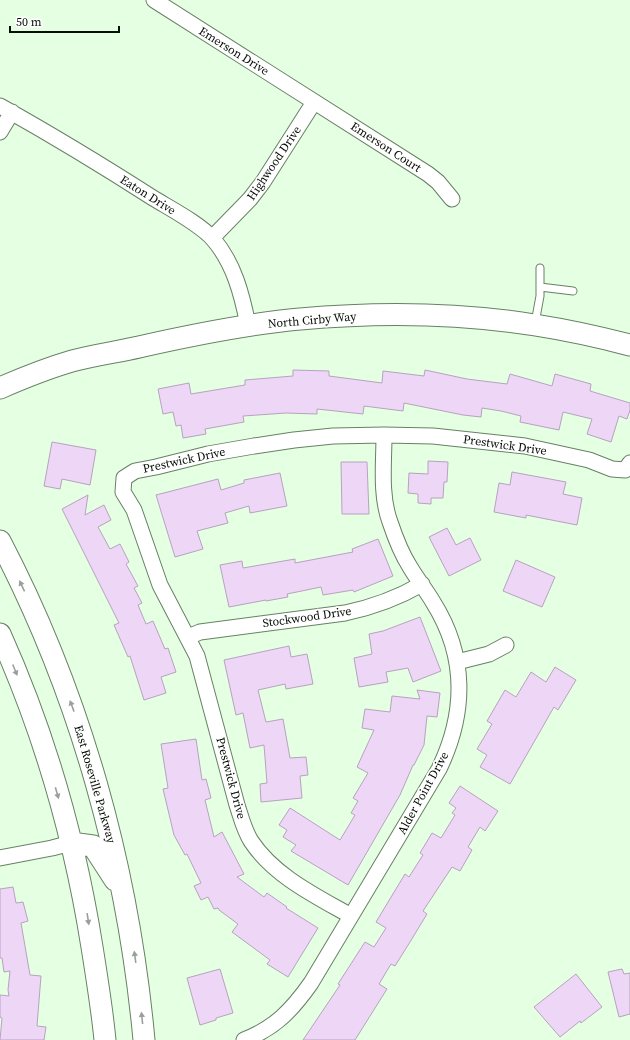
<svg xmlns="http://www.w3.org/2000/svg" width="630" height="1040" viewBox="0 0 630 1040" font-family="'Source Serif 4',serif">
<style>
.building{fill:#eed7f6;stroke:#b7a2bf}
.lines{fill:none;stroke-linecap:round;stroke-linejoin:round}
.lane-casing{stroke:#688066;stroke-width:9}
.street-casing{stroke:#688066;stroke-width:17}
.secondary-casing{stroke:#688066;stroke-width:23}
.lane{stroke:#fff;stroke-width:7}
.street{stroke:#fff;stroke-width:15}
.secondary{stroke:#fff;stroke-width:21}
.oneway{fill:#9b9f9b}
.labels{text-anchor:middle;dominant-baseline:central;stroke-width:3.5;stroke-linejoin:round;paint-order:stroke}
.street-label{font-size:12px;fill:#060e05;stroke:#fff}
</style>
<rect width="100%" height="100%" fill="#e4ffe1"/>
<path class="building" d="M 293,370 L 329,371 L 329,376 L 382,383 L 383,371 L 424,376 L 425,370 L 467,379 L 507,384 L 510,374 L 552,386 L 555,374 L 591,384 L 590,391 L 630,403 L 630,410 L 627,419 L 619,416 L 611,442 L 587,434 L 592,419 L 563,412 L 559,430 L 520,422 L 521,416 L 501,411 L 482,408 L 481,417 L 463,415 L 404,403 L 403,411 L 364,406 L 363,414 L 317,409 L 317,414 L 286,413 L 243,416 L 244,422 L 205,429 L 206,434 L 183,438 L 181,425 L 176,426 L 173,412 L 163,414 L 158,389 L 189,383 L 191,394 L 245,385 L 245,380 L 293,376 Z
M 52,442 L 96,450 L 90,485 L 62,479 L 60,489 L 44,486 Z
M 428,461 L 448,462 L 447,482 L 444,482 L 443,498 L 431,498 L 431,504 L 418,503 L 418,494 L 408,493 L 409,473 L 428,474 Z
M 341,462 L 367,462 L 369,514 L 342,514 Z
M 512,472 L 566,482 L 563,494 L 582,498 L 577,525 L 526,515 L 526,518 L 494,512 L 499,483 L 510,485 Z
M 280,473 L 287,506 L 250,513 L 249,506 L 225,513 L 228,523 L 197,531 L 203,549 L 175,557 L 156,495 L 218,479 L 221,490 L 244,483 L 244,480 Z
M 88,495 L 85,515 L 104,505 L 111,520 L 98,527 L 110,549 L 120,544 L 129,562 L 126,564 L 138,586 L 134,588 L 142,603 L 138,605 L 146,624 L 153,621 L 165,649 L 168,648 L 176,672 L 161,677 L 166,693 L 144,700 L 130,656 L 128,657 L 114,625 L 119,623 L 62,509 Z
M 447,528 L 456,545 L 470,538 L 481,560 L 449,576 L 429,537 Z
M 378,539 L 393,576 L 354,592 L 353,590 L 323,595 L 321,587 L 287,594 L 288,597 L 266,601 L 266,600 L 229,607 L 220,565 L 242,561 L 243,568 L 295,559 L 295,563 L 353,552 L 352,549 Z
M 516,560 L 555,577 L 542,607 L 503,591 Z
M 420,617 L 441,671 L 413,682 L 408,668 L 386,672 L 388,682 L 359,687 L 354,658 L 372,654 L 369,634 L 383,631 Z
M 289,646 L 291,657 L 307,654 L 313,684 L 286,689 L 285,684 L 258,690 L 266,722 L 283,719 L 290,758 L 306,757 L 308,775 L 300,776 L 302,798 L 261,802 L 260,784 L 267,783 L 264,745 L 250,748 L 243,713 L 236,715 L 224,660 Z
M 555,667 L 576,680 L 558,710 L 554,707 L 510,784 L 480,767 L 487,755 L 477,749 L 492,724 L 487,721 L 505,690 L 516,697 L 531,672 L 546,682 Z
M 417,690 L 440,693 L 437,717 L 427,716 L 424,745 L 414,765 L 413,765 L 400,795 L 348,885 L 291,851 L 296,845 L 283,837 L 287,830 L 279,825 L 290,808 L 340,840 L 355,815 L 351,813 L 358,801 L 353,798 L 368,773 L 357,767 L 374,730 L 362,728 L 365,709 L 390,712 L 392,696 L 420,699 Z
M 196,739 L 202,780 L 206,779 L 211,798 L 205,800 L 214,837 L 222,832 L 232,851 L 244,874 L 237,877 L 264,897 L 267,893 L 287,907 L 286,908 L 318,928 L 288,977 L 267,964 L 270,960 L 232,932 L 238,924 L 219,910 L 218,908 L 214,909 L 208,897 L 201,900 L 194,886 L 201,883 L 187,854 L 185,855 L 174,835 L 163,789 L 168,788 L 161,744 Z
M 460,786 L 498,811 L 485,831 L 480,827 L 468,847 L 472,850 L 460,871 L 452,867 L 423,911 L 427,914 L 410,942 L 395,966 L 391,964 L 379,984 L 387,989 L 355,1040 L 303,1040 L 340,985 L 338,984 L 365,942 L 374,947 L 386,928 L 376,922 L 405,874 L 409,877 L 423,855 L 420,853 L 432,833 L 441,838 L 455,815 L 452,813 L 456,808 L 449,803 Z
M 13,887 L 16,903 L 23,902 L 28,921 L 21,923 L 30,975 L 41,976 L 37,1026 L 46,1027 L 44,1040 L 0,1040 L 2,1018 L 0,1017 L 0,995 L 9,996 L 8,990 L 10,971 L 4,972 L 2,958 L 0,958 L 0,889 Z
M 220,969 L 233,1013 L 216,1018 L 216,1020 L 200,1025 L 187,978 Z
M 622,969 L 624,974 L 630,973 L 630,1014 L 619,1017 L 608,972 Z
M 576,974 L 602,1007 L 581,1023 L 580,1021 L 560,1037 L 534,1007 Z"/>
<g class="lines">
<g class="lane-casing">
<path id="lane" d="M 540,287 L 573,291
M 535,323 L 540,296 L 540,268"/>
</g>
<g class="street-casing">
<path id="street" d="M 154,0 L 428,174 L 438,182 L 452,199
M 0,106 C 52,135 103,166 153,198 C 171,209 200,224 213,239 C 234,263 242,295 248,325
M 0,132 L 12,112
M 212,238 L 250,199 L 263,182 L 314,102
M 188,637 L 200,632 L 345,613 C 374,607 396,599 422,584
M 457,662 L 489,654 L 506,645
M 0,858 L 52,848 L 71,843
M 351,916 C 316,896 274,876 251,841 C 244,830 241,817 237,805 L 197,656 L 160,585 L 134,510 L 123,492 L 124,478 L 135,471 L 156,467 L 208,454 L 254,446 L 294,440 L 333,436 L 384,435 L 433,436 L 525,446 L 589,460 L 612,469 L 625,470 L 630,463
M 244,1040 C 275,1028 292,1010 311,983 L 439,769 C 466,713 467,656 433,602 C 426,590 417,579 410,567 C 401,553 395,537 390,522 C 380,495 384,463 384,435"/>
</g>
<g class="secondary-casing">
<path id="secondary" d="M 0,388 C 23,378 48,368 72,361 C 94,355 117,352 139,347 C 192,335 246,324 300,319 C 376,312 460,313 535,325 C 567,330 599,337 630,345
M 0,541 C 81,696 128,867 144,1040
M 0,634 C 45,734 75,840 92,947 C 97,978 102,1009 105,1040
M 71,843 L 93,846 L 115,880"/>
</g>
<use href="#lane" class="lane"/>
<use href="#street" class="street"/>
<use href="#secondary" class="secondary"/>
</g>
<defs><path id="oneway-solid" d="M-6-.8H1V-3.2L6.5 0L1 3.2V.8H-6Z"/></defs>
<g class="oneway">
<use href="#oneway-solid" transform="translate(22 586) rotate(-115)"/>
<use href="#oneway-solid" transform="translate(15 670) rotate(68)"/>
<use href="#oneway-solid" transform="translate(72 706) rotate(-110)"/>
<use href="#oneway-solid" transform="translate(57 793) rotate(74)"/>
<use href="#oneway-solid" transform="translate(88 919) rotate(81)"/>
<use href="#oneway-solid" transform="translate(135 957) rotate(-98)"/>
<use href="#oneway-solid" transform="translate(142 1018) rotate(-96)"/>
</g>
<g class="labels">
<g class="street-label">
<text transform="translate(234 51) rotate(32)">Emerson Drive</text>
<text transform="translate(386 147) rotate(33)">Emerson Court</text>
<text transform="translate(274 163) rotate(-56)">Highwood Drive</text>
<text transform="translate(148 195) rotate(32)">Eaton Drive</text>
<text transform="translate(312 320) rotate(-5)">North Cirby Way</text>
<text transform="translate(505 445) rotate(8)">Prestwick Drive</text>
<text transform="translate(184 460) rotate(-12)">Prestwick Drive</text>
<text transform="translate(307 617) rotate(-8)">Stockwood Drive</text>
<text transform="translate(231 778) rotate(75)">Prestwick Drive</text>
<text transform="translate(95 784) rotate(74)">East Roseville Parkway</text>
<text transform="translate(423 793) rotate(-61)">Alder Point Drive</text>
</g>
</g>
<path d="M10 26v6h109v-6" fill="none" stroke="#060e05" stroke-width="2"/>
<text x="16" y="26" font-size="12" fill="#060e05" stroke="#ffffff" stroke-width="3" paint-order="stroke">50 m</text>
</svg>
